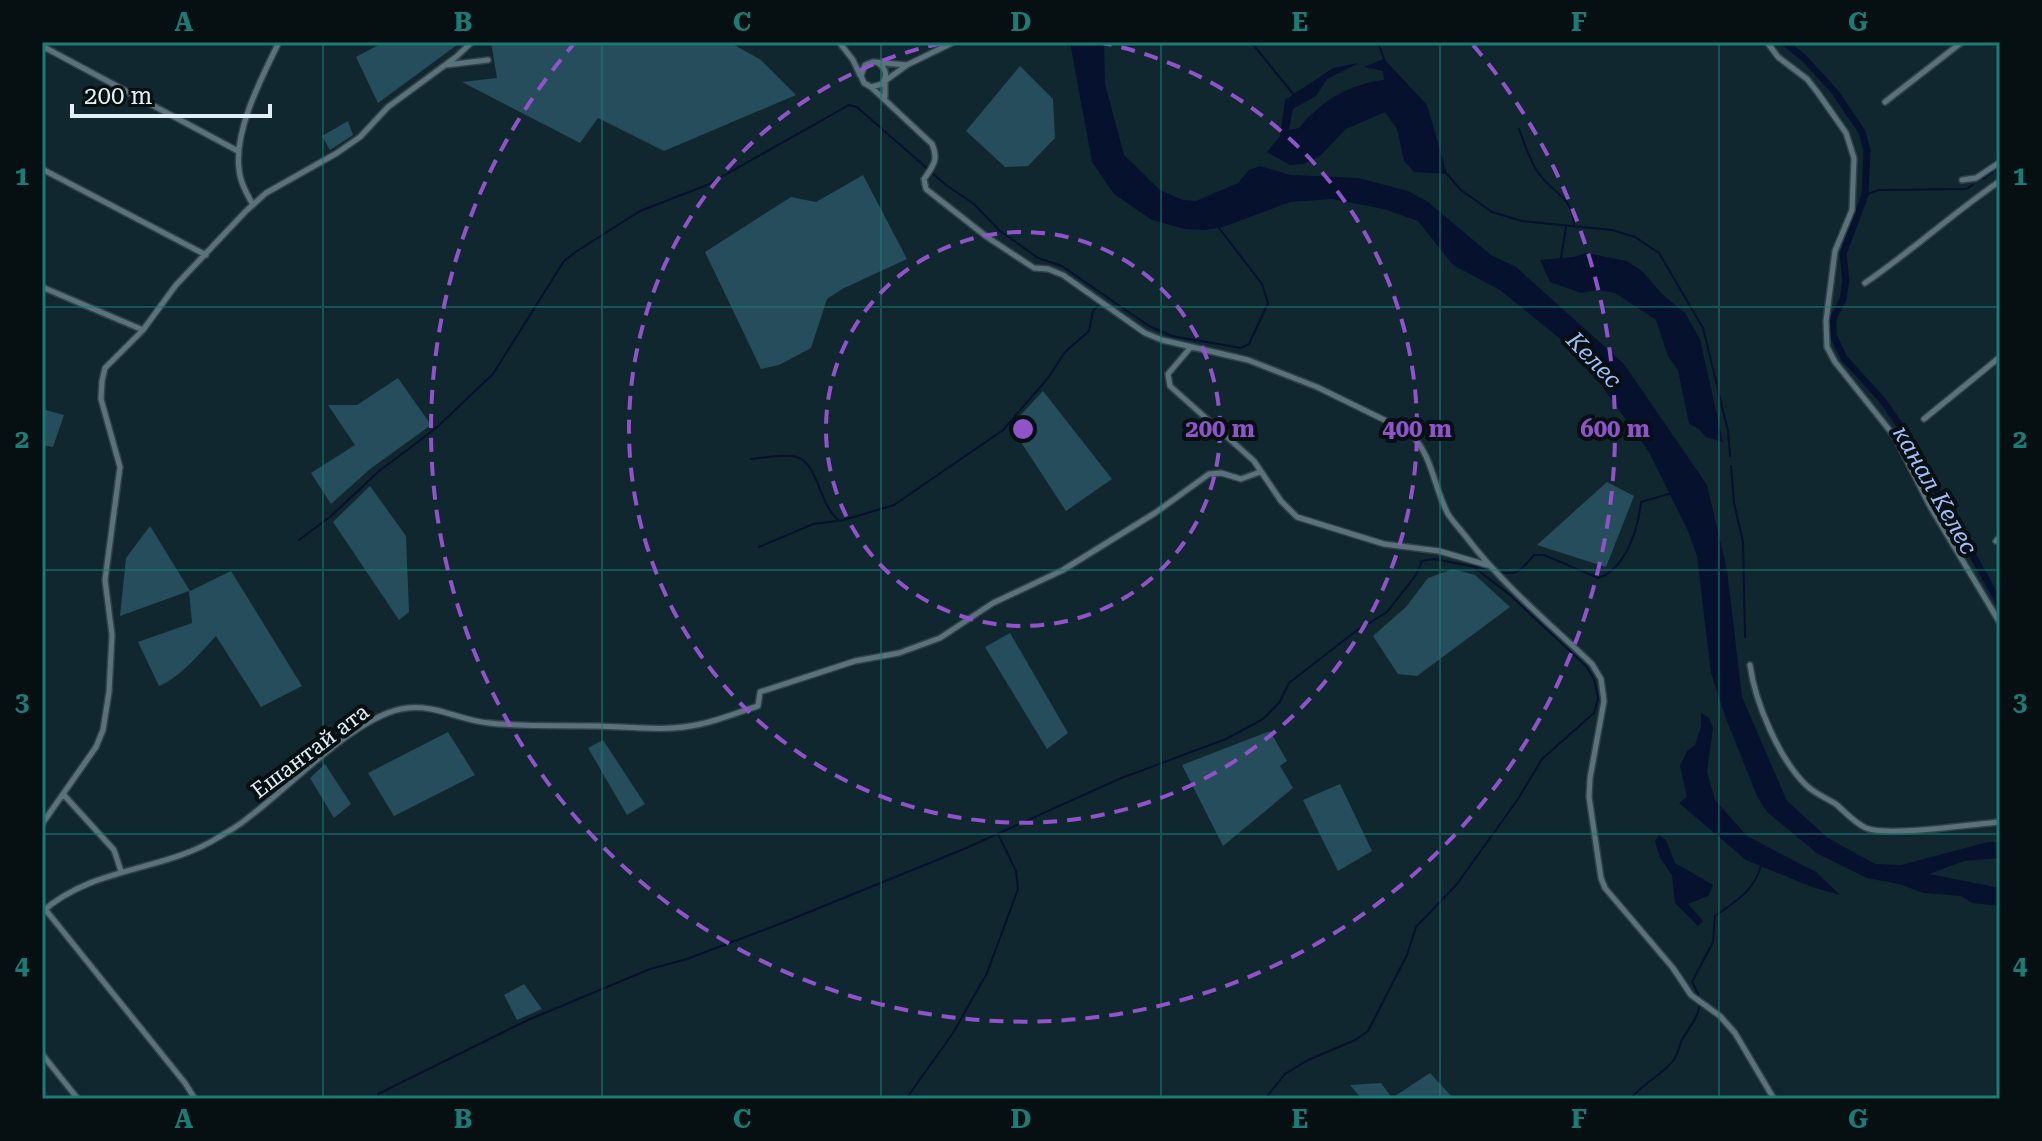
<svg xmlns="http://www.w3.org/2000/svg" width="2042" height="1141" viewBox="0 0 2042 1141" font-family="'Roboto Serif',serif">
<style>
.green{fill:#254d5c}
.water{fill:#05112d}
.lines{fill:none;stroke-linecap:round;stroke-linejoin:round}
.stream{stroke:#05112d;stroke-width:2}
.canal{stroke:#05112d;stroke-width:7}
.street-casing{stroke:#324148;stroke-width:8}
.street{stroke:#5a727b;stroke-width:5}
.grid{fill:none;stroke:#1a7c75;stroke-width:2;stroke-opacity:0.55}
.ring{fill:none;stroke:#9053ca;stroke-width:4;stroke-dasharray:14 10}
.labels{text-anchor:middle;dominant-baseline:central;stroke-width:8;stroke-linejoin:round;paint-order:stroke}
.street-label{font-size:22px;fill:#e2f0f5;stroke:#060f12}
.water-label{font-size:24px;font-style:italic;fill:#a1c0fa;stroke:#060f12}
.centre{fill:#9053ca;stroke:#060f12;stroke-width:4}
.ring-label{font-size:24px;text-anchor:middle;font-weight:bold;fill:#9053ca;stroke:#060f12;stroke-width:8;stroke-linejoin:round;paint-order:stroke}
.neatline{fill:none;stroke:#1a7c75;stroke-width:3}
.grid-label{font-size:26px;text-anchor:middle;font-weight:bold;fill:#1a7c75}
</style>
<rect width="100%" height="100%" fill="#11272f"/>
<path class="green" d="M 384,42 L 461,42 L 378,103 L 356,57 Z
M 491,42 L 729,42 L 761,60 L 796,95 L 664,151 L 598,118 L 580,143 L 462,82 L 497,78 Z
M 1020,66 L 1053,99 L 1055,138 L 1028,166 L 1005,167 L 966,131 Z
M 348,121 L 353,135 L 330,150 L 322,136 Z
M 863,175 L 907,259 L 842,289 L 827,299 L 811,348 L 779,365 L 761,369 L 705,252 L 791,197 L 816,202 Z
M 398,378 L 431,425 L 370,469 L 331,504 L 311,473 L 355,445 L 328,405 L 357,405 Z
M 1043,391 L 1112,479 L 1066,511 L 1013,430 L 1016,420 Z
M 42,409 L 64,415 L 53,447 L 42,445 Z
M 1607,482 L 1634,496 L 1606,567 L 1537,545 Z
M 370,486 L 406,536 L 409,612 L 399,620 L 333,522 Z
M 150,526 L 190,591 L 231,571 L 302,686 L 261,707 L 216,636 C 199,654 182,676 159,686 L 138,642 L 192,623 L 189,591 L 120,616 L 126,558 Z
M 1453,569 L 1475,575 L 1510,607 L 1417,676 L 1398,674 L 1373,636 L 1406,607 L 1428,578 Z
M 1010,633 L 1068,733 L 1047,749 L 985,647 Z
M 1270,731 L 1287,761 L 1280,766 L 1293,788 L 1223,846 L 1182,765 Z
M 448,732 L 475,775 L 394,816 L 368,773 Z
M 603,740 L 645,804 L 627,815 L 588,748 Z
M 325,764 L 351,804 L 334,818 L 310,778 Z
M 1340,784 L 1372,851 L 1338,871 L 1303,800 Z
M 524,984 L 542,1009 L 517,1020 L 504,995 Z
M 1430,1073 L 1454,1099 L 1362,1099 L 1350,1085 L 1381,1083 L 1392,1098 Z"/>
<path class="water" d="M 1070,42 L 1104,42 L 1105,84 L 1124,155 L 1160,190 L 1183,200 L 1196,201 L 1238,183 L 1249,170 L 1260,166 L 1291,175 L 1358,178 L 1408,191 L 1428,202 L 1491,255 L 1516,267 L 1624,364 L 1707,485 L 1727,570 L 1742,697 L 1787,801 L 1828,838 L 1875,864 L 1901,865 L 1988,842 L 2000,842 L 2000,858 L 1964,861 L 1929,874 L 2000,888 L 2000,906 L 1972,903 L 1961,896 L 1924,893 L 1899,884 L 1867,878 L 1818,854 L 1767,812 L 1757,796 L 1725,716 L 1711,673 L 1697,556 L 1688,531 L 1649,452 L 1602,386 L 1558,337 L 1500,290 L 1453,265 L 1418,221 L 1384,209 L 1332,199 L 1290,202 L 1223,227 L 1204,230 L 1185,229 L 1152,220 L 1114,194 L 1092,162 Z
M 1384,59 L 1427,105 L 1447,174 L 1414,172 L 1404,161 L 1397,129 L 1385,112 L 1346,129 L 1320,156 L 1303,164 L 1290,165 L 1267,152 L 1280,136 L 1285,100 L 1333,68 L 1359,63 L 1327,79 L 1316,96 L 1293,109 L 1289,130 L 1299,128 C 1321,101 1349,84 1384,80 L 1383,71 L 1364,67 Z
M 1587,253 L 1627,261 L 1642,271 L 1662,294 L 1685,313 L 1700,339 L 1723,442 L 1706,437 L 1699,429 L 1689,424 L 1678,370 L 1668,356 L 1656,320 L 1615,293 L 1597,290 L 1581,293 L 1550,282 L 1540,260 L 1573,257 Z
M 1701,713 L 1709,718 L 1713,728 L 1707,772 L 1715,800 L 1747,836 L 1816,872 L 1840,895 L 1812,887 L 1746,860 L 1679,803 L 1687,797 L 1680,766 L 1687,751 L 1695,745 L 1701,727 Z
M 1659,835 L 1666,840 L 1675,863 L 1713,885 L 1708,896 L 1688,904 L 1703,921 L 1698,926 L 1675,903 L 1672,875 L 1660,858 L 1655,841 Z"/>
<g class="lines">
<path class="stream" d="M 1251,42 L 1294,95
M 1378,42 L 1384,59
M 1519,129 C 1525,144 1530,163 1540,175 C 1556,196 1572,196 1574,225
M 1447,174 L 1461,190 L 1492,212 L 1522,221 L 1612,230 L 1635,237 L 1659,253 L 1703,328 L 1728,431 L 1730,456
M 1983,179 L 2000,166
M 1865,195 L 1879,190 L 1966,189 L 1973,185
M 1561,258 L 1566,227
M 751,459 C 765,458 784,453 797,457 C 819,464 820,509 840,521 L 894,505 L 1003,430 L 1048,378 L 1065,352 L 1089,331 L 1093,311 L 1100,304
M 1731,466 L 1734,503 L 1743,542 L 1745,637
M 299,540 L 331,516 L 378,472 L 435,429 L 493,374 L 564,261 L 577,251 L 640,211 L 707,185 L 849,105 L 857,107 L 946,185 L 974,204 L 999,230 L 1038,258 L 1062,266 L 1149,326 L 1172,336 L 1241,348 L 1249,344 L 1268,303 L 1262,284 L 1219,228
M 759,547 L 813,524 L 837,521
M 1497,572 C 1519,576 1521,570 1534,555 L 1544,555 L 1598,578 C 1626,569 1638,529 1641,502 L 1672,493
M 379,1099 L 378,1094 L 528,1020 L 650,969 L 687,959 L 782,923 L 964,849 L 1119,779 L 1226,739 L 1263,719 L 1279,703 L 1289,683 L 1356,631 L 1387,612 L 1416,575 L 1422,561 L 1434,559 L 1491,570
M 906,1099 L 953,1033 L 987,973 L 1018,889 L 1016,871 L 998,834
M 1265,1099 L 1285,1074 L 1308,1060 L 1355,1040 L 1368,1031 L 1407,955 L 1416,927 L 1457,884 L 1518,799 L 1542,759 L 1594,713 L 1598,698 L 1594,679 L 1586,666 L 1510,595 L 1475,568
M 1631,1099 C 1642,1083 1661,1076 1673,1061 C 1678,1055 1679,1045 1683,1038 C 1696,1017 1708,1007 1692,982 L 1713,942 L 1715,916 C 1736,901 1753,892 1761,866"/>
<path class="canal" d="M 1784,42 L 1804,58 L 1835,92 L 1862,132 L 1867,150 L 1865,195 L 1843,254 L 1846,280 L 1843,299 L 1833,319 L 1833,335 L 1844,358 L 1883,401 L 1901,427 L 2000,604"/>
<g class="street-casing">
<path id="street" d="M 839,42 L 853,60 L 860,75
M 1767,42 L 1778,57 L 1807,79 L 1818,93 L 1846,133 L 1854,158 L 1852,210 L 1835,251 L 1826,321 L 1827,347 L 1835,362 L 1895,437 L 1931,508 L 2000,623
M 42,46 L 238,151
M 878,63 C 886,68 888,76 882,84 L 871,87 L 864,83 L 861,76 L 865,65 L 873,62 L 907,65
M 446,65 L 488,60
M 871,87 L 932,144 C 939,160 933,166 924,179 L 926,189 L 987,237 L 1034,268 L 1048,269 L 1063,275 L 1145,333 L 1162,340 L 1248,360 L 1317,387 L 1409,432 C 1433,455 1433,486 1448,514 C 1453,522 1461,530 1467,538 C 1503,585 1549,623 1592,664 L 1601,679 L 1604,701 L 1590,778 L 1589,797 L 1601,878 L 1605,888 L 1673,968 L 1691,995 L 1720,1016 L 1735,1033 L 1774,1099
M 885,97 L 885,81 L 907,65 L 954,42
M 1885,102 L 1962,42
M 42,169 L 206,255
M 1962,180 L 1976,178 L 2000,162
M 253,205 C 247,194 240,182 239,169 C 234,130 262,77 279,42
M 1865,283 C 1912,251 1953,213 2000,181
M 42,287 L 143,330
M 1191,347 L 1168,374 L 1170,386 L 1254,461 L 1281,501 L 1297,517 L 1384,544 L 1439,551 L 1487,565
M 1924,419 L 2000,357
M 1996,541 L 2000,537
M 1750,665 C 1755,702 1779,759 1806,785 C 1815,794 1827,798 1837,805 C 1845,812 1856,824 1866,828 C 1888,837 1973,824 2000,822
M 63,794 L 114,850 L 121,871
M 42,824 L 96,747 L 103,730 L 109,692 L 112,635 L 105,580 L 120,467 L 101,399 L 102,381 L 105,368 L 143,330 L 176,285 L 246,211 L 266,193 L 337,153 L 360,137 L 388,107 L 456,57 L 472,42
M 45,909 L 185,1083 L 195,1099
M 42,912 C 93,866 164,872 219,837 C 229,831 240,825 249,817 C 289,788 358,713 407,708 C 435,704 461,721 489,723 C 525,727 562,725 598,726 C 631,727 668,732 701,724 C 720,720 739,712 758,706 L 760,692 L 855,661 L 899,653 L 940,638 L 993,603 L 1063,570 L 1155,513 L 1209,474 L 1221,473 L 1241,479 L 1260,472
M 42,1054 L 78,1099"/>
</g>
<use href="#street" class="street"/>
</g>
<path class="grid" d="M 323,42 L 323,1099M 602,42 L 602,1099M 881,42 L 881,1099M 1161,42 L 1161,1099M 1440,42 L 1440,1099M 1719,42 L 1719,1099M 42,307 L 2000,307M 42,570 L 2000,570M 42,834 L 2000,834"/>
<g class="ring">
<circle cx="1023" cy="429" r="197"/>
<path d="M1098 42A394 394 0 1 1 948 42"/>
<path d="M1473 45A592 592 0 1 1 573 45"/>
</g>
<g class="labels">
<g class="street-label">
<text transform="translate(310 751) rotate(-37)">Ешантай ата</text>
</g>
<g class="water-label">
<text transform="translate(1594 360) rotate(46)">Келес</text>
<text transform="translate(1935 490) rotate(60)">канал Келес</text>
</g>
</g>
<circle cx="1023" cy="429" r="12" class="centre"/>
<g class="ring-label">
<text x="1220" y="437">200 m</text>
<text x="1417" y="437">400 m</text>
<text x="1615" y="437">600 m</text>
</g>
<rect width="2042" height="1141" fill="none" stroke="#060f12" stroke-width="88"/>
<path d="M72 104v12h198v-12" fill="none" stroke="#e2f0f5" stroke-width="4"/>
<text x="84" y="104" font-size="24" fill="#e2f0f5" stroke="#060f12" stroke-width="6" paint-order="stroke">200 m</text>
<rect x="44" y="44" width="1954" height="1053" class="neatline"/>
<g class="grid-label">
<text x="184" y="31">A</text>
<text x="463" y="31">B</text>
<text x="742" y="31">C</text>
<text x="1021" y="31">D</text>
<text x="1300" y="31">E</text>
<text x="1579" y="31">F</text>
<text x="1858" y="31">G</text>
<text x="22" y="185">1</text>
<text x="2020" y="185">1</text>
<text x="22" y="448">2</text>
<text x="2020" y="448">2</text>
<text x="22" y="711">3</text>
<text x="2020" y="711">3</text>
<text x="22" y="974">4</text>
<text x="2020" y="974">4</text>
<text x="184" y="1128">A</text>
<text x="463" y="1128">B</text>
<text x="742" y="1128">C</text>
<text x="1021" y="1128">D</text>
<text x="1300" y="1128">E</text>
<text x="1579" y="1128">F</text>
<text x="1858" y="1128">G</text>
</g>
</svg>
